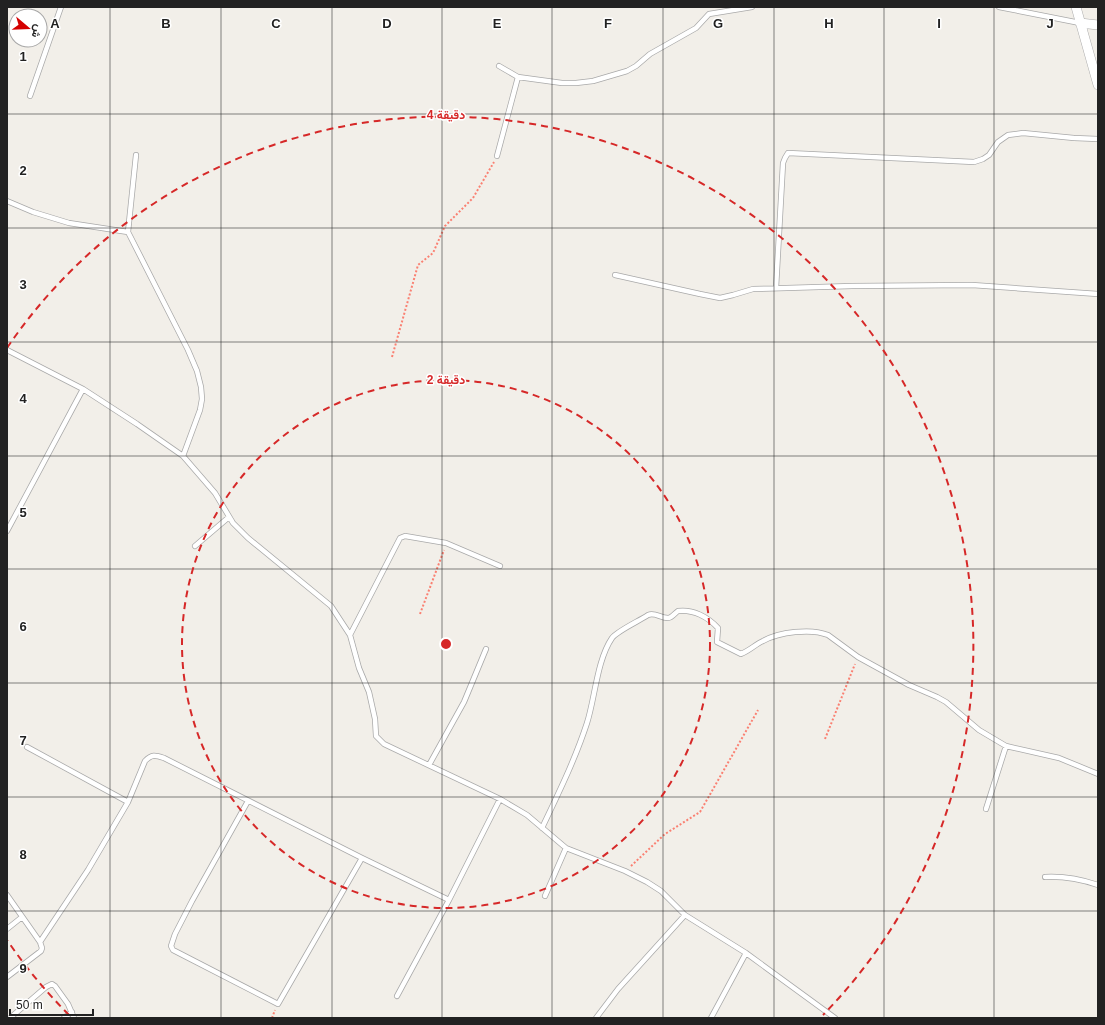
<svg xmlns="http://www.w3.org/2000/svg" width="1105" height="1025" viewBox="0 0 1105 1025" font-family="Arial,Vazirmatn,sans-serif">
<style>
.lines{fill:none;stroke-linecap:round;stroke-linejoin:round}
.lane-casing{stroke:#a9a9a9;stroke-width:6}
.street-casing{stroke:#a9a9a9;stroke-width:10}
.path{stroke:#fa8072;stroke-width:2;stroke-dasharray:2 2;stroke-linecap:butt}
.lane{stroke:#fff;stroke-width:4.5}
.street{stroke:#fff;stroke-width:9}
.grid{fill:none;stroke:#222;stroke-width:1;stroke-opacity:0.55}
.ring{fill:none;stroke:#d62828;stroke-width:2;stroke-dasharray:7 5}
.grid-label{font-size:13px;text-anchor:middle;font-weight:bold;fill:#222;stroke:#fff;stroke-width:3;stroke-linejoin:round;paint-order:stroke}
.centre{fill:#d62828;stroke:#fff;stroke-width:2}
.ring-label{font-size:12px;text-anchor:middle;font-weight:bold;fill:#d62828;stroke:#fff;stroke-width:3;stroke-linejoin:round;paint-order:stroke}
</style>
<rect width="100%" height="100%" fill="#f2efe9"/>
<g class="lines">
<g class="lane-casing">
<path id="lane" d="M 999,7 L 1080,23
M 499,66 L 518,77 L 562,83 L 576,83 L 593,81 L 627,71 L 636,66 L 650,54 L 696,28 L 709,14 L 752,7
M 30,96 L 61,7
M 136,155 L 128,232 L 188,350 L 197,371 L 201,387 L 202,399 L 200,410 L 183,456
M 497,156 L 518,77
M 7,201 L 33,212 L 69,223 L 128,232
M 615,275 L 700,294 L 720,298 L 733,295 L 753,289 L 852,286 L 972,285 L 1098,294
M 776,288 L 783,163 L 785,158 L 788,153 L 974,162 L 983,159 L 989,155 L 998,142 L 1008,135 L 1023,133 L 1074,138 L 1098,139
M 7,350 L 83,389 L 137,424 L 183,456 L 215,493 L 233,523 L 248,538 L 331,606 L 350,635 L 359,668 L 369,692 L 375,719 L 376,736 L 384,744 L 500,799 L 527,815 L 566,848 L 625,871 L 647,882 L 661,891 L 685,915 L 746,953 L 835,1018
M 7,531 L 83,389
M 195,546 L 229,517
M 350,635 L 400,538 L 405,536 L 446,543 L 500,566
M 27,747 L 128,802
M 429,765 L 464,702 L 486,649
M 248,801 L 192,901 L 175,934 L 171,946 L 173,950 L 278,1004 L 362,858
M 986,809 L 1006,746
M 542,828 C 558,794 575,760 587,723 C 595,698 597,660 612,638 C 617,631 639,621 648,615 C 655,612 660,618 668,618 C 672,618 675,613 678,611 C 693,609 708,617 718,628 L 717,642 L 741,654 C 749,651 756,644 763,641 C 779,632 811,628 828,635 L 858,657 L 909,685 L 937,697 L 946,702 L 979,730 L 1006,746 L 1059,758 L 1098,774
M 1045,877 C 1064,876 1080,879 1098,885
M 7,895 L 40,942 L 42,948 L 41,951 L 7,977
M 545,896 L 566,848
M 7,929 L 22,917
M 40,942 L 88,870 L 128,802 L 145,761 C 152,754 155,755 164,758 L 362,858 L 449,900
M 397,996 L 449,900 L 500,799
M 10,1018 L 46,987 L 52,984 L 55,986 L 68,1004 L 74,1018
M 64,1018 L 72,1012
M 596,1018 L 618,989 L 685,915
M 711,1018 L 746,953"/>
</g>
<g class="street-casing">
<path id="street" d="M 1076,7 L 1098,85
M 1080,23 L 1098,25"/>
</g>
<path class="path" d="M 392,357 L 418,265 L 433,253 L 445,226 L 473,198 L 494,162
M 420,614 L 444,550
M 825,739 L 855,664
M 631,866 L 665,834 L 700,812 L 758,710
M 272,1018 L 275,1010"/>
<use href="#lane" class="lane"/>
<use href="#street" class="street"/>
</g>
<path class="grid" d="M 110,7 L 110,1018M 221,7 L 221,1018M 332,7 L 332,1018M 442,7 L 442,1018M 552,7 L 552,1018M 663,7 L 663,1018M 774,7 L 774,1018M 884,7 L 884,1018M 994,7 L 994,1018M 7,114 L 1098,114M 7,228 L 1098,228M 7,342 L 1098,342M 7,456 L 1098,456M 7,569 L 1098,569M 7,683 L 1098,683M 7,797 L 1098,797M 7,911 L 1098,911"/>
<g class="ring">
<circle cx="446" cy="644" r="264"/>
<path d="M69 1015A529 529 0 0 1 7 940M7 348A529 529 0 1 1 823 1015"/>
</g>
<g class="grid-label">
<text x="55" y="28">A</text>
<text x="166" y="28">B</text>
<text x="276" y="28">C</text>
<text x="387" y="28">D</text>
<text x="497" y="28">E</text>
<text x="608" y="28">F</text>
<text x="718" y="28">G</text>
<text x="829" y="28">H</text>
<text x="939" y="28">I</text>
<text x="1050" y="28">J</text>
<text x="23" y="61">1</text>
<text x="23" y="175">2</text>
<text x="23" y="289">3</text>
<text x="23" y="403">4</text>
<text x="23" y="517">5</text>
<text x="23" y="631">6</text>
<text x="23" y="745">7</text>
<text x="23" y="859">8</text>
<text x="23" y="973">9</text>
</g>
<circle cx="446" cy="644" r="6" class="centre"/>
<g class="ring-label">
<text x="446" y="119">4 دقيقة</text>
<text x="446" y="384">2 دقيقة</text>
</g>
<rect width="1105" height="1025" fill="none" stroke="#222222" stroke-width="16"/>
<g transform="translate(28 28) rotate(109)"><circle r="19" fill="#ffffff" stroke="#a7a7a7"/>
<path d="M0-3L7 15L0 10L-7 15Z" fill="#d40000"/>
<text y="-6" font-size="11" font-weight="bold" text-anchor="middle" fill="#222222">ش</text>
</g>
<path d="M10 1009v6h83v-6" fill="none" stroke="#222222" stroke-width="2"/>
<text x="16" y="1009" font-size="12" fill="#222222" stroke="#ffffff" stroke-width="3" paint-order="stroke">50 m</text>
</svg>
